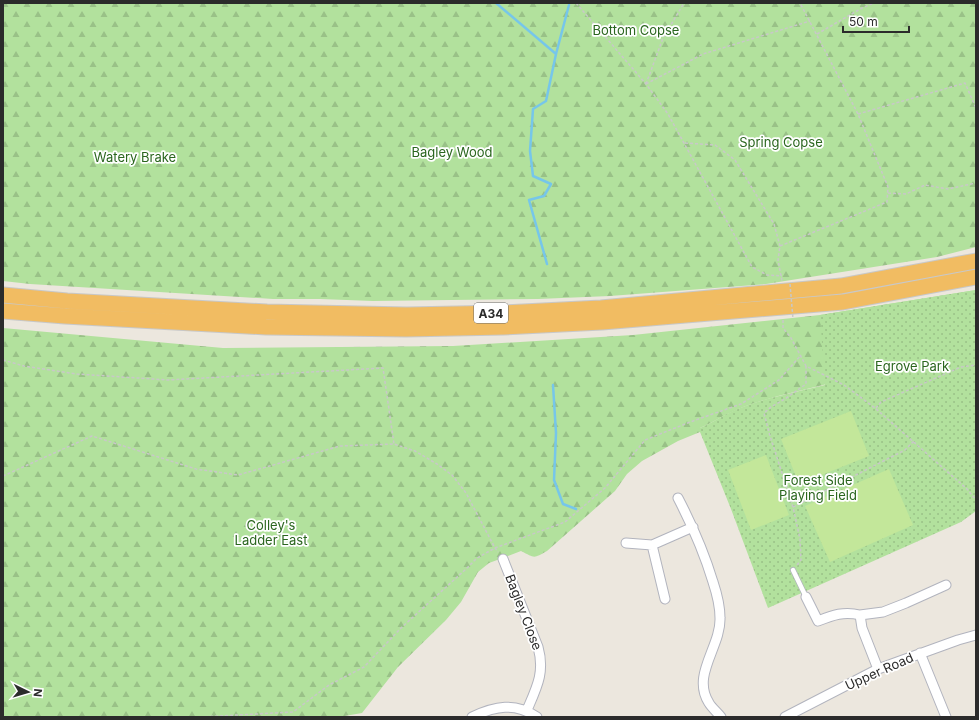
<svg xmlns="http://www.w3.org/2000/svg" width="979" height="720" viewBox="0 0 979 720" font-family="Inter,sans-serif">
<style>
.forest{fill:url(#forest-firs)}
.park{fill:url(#park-dots)}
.pitch{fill:#c3e79a}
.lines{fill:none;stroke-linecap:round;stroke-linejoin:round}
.stream{stroke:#76c6ea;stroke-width:2.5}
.service-casing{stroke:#b2b4be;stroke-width:6}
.minor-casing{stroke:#b2b4be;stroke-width:11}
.trunk-casing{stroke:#c8c8c8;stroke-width:17}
.path{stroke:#c8c8c8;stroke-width:1.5;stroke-dasharray:3 2;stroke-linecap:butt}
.service{stroke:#fff;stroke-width:4.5}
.minor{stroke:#fff;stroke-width:9}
.trunk{stroke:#f1bc62;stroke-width:15}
.path-bridge{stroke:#c8c8c8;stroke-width:1.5;stroke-dasharray:3 2;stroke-linecap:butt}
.labels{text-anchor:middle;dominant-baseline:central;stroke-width:3.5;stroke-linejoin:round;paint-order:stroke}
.shield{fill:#fff;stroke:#6b6b6b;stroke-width:1}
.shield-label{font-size:12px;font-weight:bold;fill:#2b2b2b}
.park-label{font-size:13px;fill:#2a661e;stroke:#fff}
.street-label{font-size:13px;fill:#2b2b2b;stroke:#fff}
</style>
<defs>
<pattern id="forest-firs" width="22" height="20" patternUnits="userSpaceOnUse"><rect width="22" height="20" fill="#b2e19d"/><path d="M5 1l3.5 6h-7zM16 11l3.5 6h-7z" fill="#99c187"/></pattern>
<pattern id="park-dots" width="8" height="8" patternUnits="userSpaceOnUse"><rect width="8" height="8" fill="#b2e19d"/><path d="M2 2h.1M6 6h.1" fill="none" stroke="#99c187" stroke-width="1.8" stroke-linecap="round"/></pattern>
</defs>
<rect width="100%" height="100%" fill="#ece7de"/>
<path class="forest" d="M 3,3 L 976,3 L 976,247 L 937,257 L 766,284 L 610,296 L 538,299 L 373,301 L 320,299 L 273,299 L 30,284 L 3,281 Z
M 976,290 L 976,511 L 827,384 C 796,392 763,398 734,411 C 722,416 712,423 700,428 L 700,432 L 678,441 L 642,461 L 627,474 L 615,491 L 547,551 C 533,559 535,558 521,551 L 489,563 L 478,572 L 461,602 L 446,620 L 398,667 L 362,713 L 339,717 L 3,717 L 3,328 L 223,348 L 453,346 L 633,335 L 820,315 Z"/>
<path class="park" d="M 976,290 L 976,511 L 961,522 L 768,608 L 731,509 L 700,432 L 700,428 C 712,423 722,416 733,411 C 759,399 797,392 825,385 L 820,315 Z"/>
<path class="pitch" d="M 851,411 L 869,456 L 799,484 L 781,439 Z
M 766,455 L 789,515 L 751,530 L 728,470 Z
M 889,469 L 913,525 L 830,562 L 805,506 Z"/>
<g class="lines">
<path class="stream" d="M 496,3 L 556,54
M 547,264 L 529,200 L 544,196 L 551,184 L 533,176 L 530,151 L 533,109 L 546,101 L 556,54 L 569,5
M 553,385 L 556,433 L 554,480 L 563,504 L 576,509"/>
<g class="service-casing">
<path id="service" d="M 793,570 L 806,597"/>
</g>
<g class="minor-casing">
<path id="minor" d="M 678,498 C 692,525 704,552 713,582 C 717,594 720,606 720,618 C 721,647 691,675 709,703 C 712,708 717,712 721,717
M 626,543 L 652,545 L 693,527
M 652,545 L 665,599
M 503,559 L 538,647 C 545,672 537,687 527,710
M 806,597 L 818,621 C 833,615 844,611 860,615 L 862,628 L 878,669
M 860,615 L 883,612 L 906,603 L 946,585
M 920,653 L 946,717
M 472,717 C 495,706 515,702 537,717
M 785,717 L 878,669 L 958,640 L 976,635"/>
</g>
<g class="trunk-casing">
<path id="trunk" d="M 3,295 L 67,301 L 267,312 L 407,315 L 505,313 L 601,308 L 841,286 L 976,261
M 3,311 L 65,316 L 266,327 L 406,329 L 504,327 L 602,322 L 843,302 L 976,277"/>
</g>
<path class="path" d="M 576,3 L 646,84 L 668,114 L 752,267 L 767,275 L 782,276
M 817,34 L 862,8 L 874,3
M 646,84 L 703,54 L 810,21
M 646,84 L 663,38 L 684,3
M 858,114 L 965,83 L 976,108
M 685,143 L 715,145 L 735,160 L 774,224 L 780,246 L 778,260 L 782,281
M 888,193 L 906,194 L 925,185 L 948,189 L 976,183
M 780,246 L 887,202 L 888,187 L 858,114 L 800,3
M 783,320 L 783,328 L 791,338 L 806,366 L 844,385 L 875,408 L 967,489 L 976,500
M 3,360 L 24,366 L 77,374 L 168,380 L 383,368 L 394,444
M 876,408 L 881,402 L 961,367 L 976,365
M 3,476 L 92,436 L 196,469 L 238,475 L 340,446 L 394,444 L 415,451 L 437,464 L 452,475 L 466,493 L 495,548 L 498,552
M 793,507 L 905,450 L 914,441
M 797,565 L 801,560 L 800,539 L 793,507 L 770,436 L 764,413 L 771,407 L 785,399 L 806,384 L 806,366
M 200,717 L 293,712 L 329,685 L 364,667 L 401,628 L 466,569 L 477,558 L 495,548 L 565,522 L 605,488 L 645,440 L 690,422 L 741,404 L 779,380 L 801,355"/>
<use href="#service" class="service"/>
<use href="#minor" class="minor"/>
<use href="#trunk" class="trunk"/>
<path class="path-bridge" d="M 790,284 L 793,319"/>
</g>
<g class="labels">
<rect class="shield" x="474" y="303" width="34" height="20" rx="3"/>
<g class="shield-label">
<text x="491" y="313">A34</text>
</g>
<g class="park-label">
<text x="636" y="30">Bottom Copse</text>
<text x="781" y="142">Spring Copse</text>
<text x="452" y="152">Bagley Wood</text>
<text x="135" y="157">Watery Brake</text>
<text x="912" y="366">Egrove Park</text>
<text x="818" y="480">Forest Side<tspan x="818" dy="15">Playing Field</tspan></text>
<text x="271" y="525">Colley's<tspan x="271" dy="15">Ladder East</tspan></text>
</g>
<g class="street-label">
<text transform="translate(524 612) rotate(69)">Bagley Close</text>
<text transform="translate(879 671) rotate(-24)">Upper Road</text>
</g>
</g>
<rect width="979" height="720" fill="none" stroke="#2b2b2b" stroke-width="8"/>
<g transform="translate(28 692) rotate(95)" stroke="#ffffff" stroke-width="3" paint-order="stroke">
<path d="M0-3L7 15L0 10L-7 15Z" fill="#2b2b2b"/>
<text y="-6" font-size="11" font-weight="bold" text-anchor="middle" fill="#2b2b2b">N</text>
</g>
<path d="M843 26v6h66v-6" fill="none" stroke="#2b2b2b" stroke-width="2"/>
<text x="849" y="26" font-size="12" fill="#2b2b2b" stroke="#ffffff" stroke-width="3" paint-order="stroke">50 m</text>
</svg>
